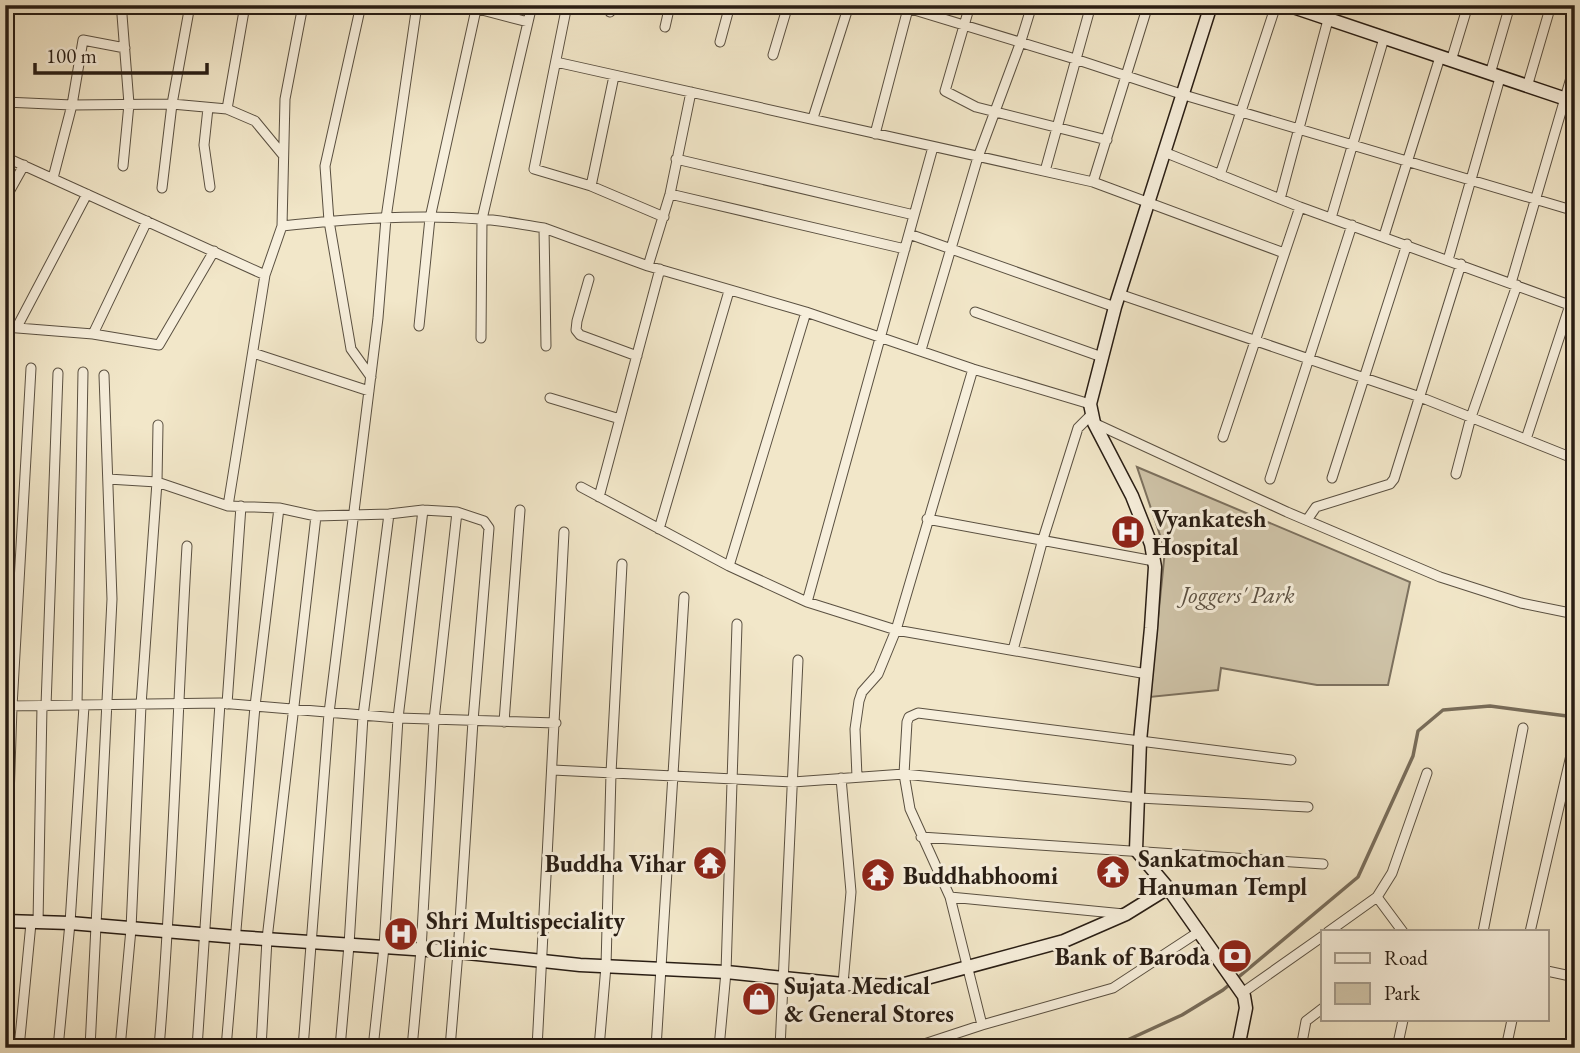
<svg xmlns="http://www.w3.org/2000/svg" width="1580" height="1053" viewBox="0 0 1580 1053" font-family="'EB Garamond',serif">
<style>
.green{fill:#d0c5aa;stroke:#7c715f;stroke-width:2}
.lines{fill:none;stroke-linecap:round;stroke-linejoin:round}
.stream{stroke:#786d5b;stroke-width:3.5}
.street-casing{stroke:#5a5041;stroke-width:11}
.secondary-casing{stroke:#281d14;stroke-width:15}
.street{stroke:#f7efdc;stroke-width:9}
.secondary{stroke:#f7efdc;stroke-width:12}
.labels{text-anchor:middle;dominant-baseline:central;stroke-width:6;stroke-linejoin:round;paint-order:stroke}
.poi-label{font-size:24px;font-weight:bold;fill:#281d14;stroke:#f7efdc;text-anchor:start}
.park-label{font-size:24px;font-style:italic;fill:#5a4f41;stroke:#f7efdc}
</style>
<rect width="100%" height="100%" fill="#f2e7c9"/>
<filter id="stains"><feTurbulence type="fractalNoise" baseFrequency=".00286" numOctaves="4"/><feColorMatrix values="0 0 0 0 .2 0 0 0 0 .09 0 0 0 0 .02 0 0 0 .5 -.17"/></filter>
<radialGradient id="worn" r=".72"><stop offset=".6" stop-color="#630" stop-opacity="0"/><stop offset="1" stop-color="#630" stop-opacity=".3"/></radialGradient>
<path class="green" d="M 1137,467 L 1410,582 L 1388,685 L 1317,685 L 1221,668 L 1218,690 L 1150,697 L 1165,550 Z"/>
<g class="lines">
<path class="stream" d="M 1110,1048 L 1182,1015 L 1223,990 L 1358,877 L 1413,756 L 1418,731 L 1443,710 L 1490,706 L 1575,717"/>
<g class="street-casing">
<path id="street" d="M 361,5 L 325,166 L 329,221 L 351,349 L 371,377
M 463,5 L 528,22
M 567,5 L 534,169 L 591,186 L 664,217
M 898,5 L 1075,59 L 1184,95 L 1575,211
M 970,5 L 945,91 L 976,107 L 1107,140
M 1572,5 L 1575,6
M 610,12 L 612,5
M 665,27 L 670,5
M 720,42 L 730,5
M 773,55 L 788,5
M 1451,61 L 1468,5
M 556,62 L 1093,182 L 1284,253
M 1490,74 L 1510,5
M 1527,87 L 1551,5
M 5,102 L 72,105 L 172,104 L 227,109 L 255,121 L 283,155
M 208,108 L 204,145 L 210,187
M 227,109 L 245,5
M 813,118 L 849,5
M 875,134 L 909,5
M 1164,152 L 1300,207 L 1575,307
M 5,157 L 265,275
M 676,159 L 914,215
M 123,166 L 129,104 L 122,15 L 125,5
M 1045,171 L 1091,5
M 1220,175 L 1276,5
M 53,178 L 72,105 L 83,40 L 125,48
M 1093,182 L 1148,5
M 591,186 L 614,76
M 162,188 L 172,104 L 190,5
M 670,194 L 905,249
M 5,199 L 24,165
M 1280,199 L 1332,5
M 1331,218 L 1384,38
M 282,226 C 347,219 414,214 480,219 C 501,220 523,225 544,228
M 909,234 L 1115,307
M 1384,236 L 1440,57
M 1448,260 L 1500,78
M 648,266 L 670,194 L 691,92
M 589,279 L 577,321 L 576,330 L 580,335 L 637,356
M 1511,283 L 1575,64
M 1119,294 L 1420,397 L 1575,459
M 975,312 L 1102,357
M 419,326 L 430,218 L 477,5
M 5,327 L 93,334 L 159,345 L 214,251
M 17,327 L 87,194
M 93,334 L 147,221
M 481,338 L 482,219 L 532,5
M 546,346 L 544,228 L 648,266 L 806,312 L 973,369 L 1090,404
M 921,350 L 978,157 L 1020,44 L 1032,5
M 253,353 L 369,391
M 550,398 L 620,419
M 1094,423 L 1287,512 L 1440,577 L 1521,603 L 1575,614
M 1223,437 L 1300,207
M 1526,439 L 1570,305
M 1456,474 L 1471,417 L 1517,285
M 1332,478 L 1407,244
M 108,479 L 157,482 L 228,506 L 279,508 L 316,516 L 389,514 L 423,510 L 457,512 L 484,521 L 489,528 L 473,721 L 458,952 L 450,1048
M 1270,479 L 1352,225
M 581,487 L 729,566 L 807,602 L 896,630 L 1147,674
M 599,497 L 660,269
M 228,506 L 265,275 L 282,226 L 285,99 L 303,5
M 927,519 L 1154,561
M 1307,520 L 1316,507 L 1390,484 L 1394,479 L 1461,264
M 659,529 L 729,291
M 729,566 L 806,312
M 807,602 L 933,147
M 1013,650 L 1043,539 L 1078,428 L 1091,415
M 227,704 L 241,506
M 77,705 L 83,372
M 5,706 L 220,703 L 398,718 L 556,723
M 46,706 L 58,373
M 504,722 L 520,510
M 553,770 L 793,782 L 904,774 L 1139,798 L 1308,807
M 857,777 L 855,729 L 859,701 L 862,692 L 878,674 L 896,630 L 973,369
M 841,778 L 851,892 L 843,984
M 921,837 L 1323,864
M 950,897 L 1124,914
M 1377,897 L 1392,873 L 1427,773
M 5,920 L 12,707 L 31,368
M 38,923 L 42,706
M 1328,932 L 1377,897 L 1403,932
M 1483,932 L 1523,728
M 1530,932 L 1575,738
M 1547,971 L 1575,977
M 1242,993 L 1323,936
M 982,1025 L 950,897 L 910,809 L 904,774 L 907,722 L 909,717 L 918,713 L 1291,760
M 19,1048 L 31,923
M 58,1048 L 70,923 L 84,706
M 90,1048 L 112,599 L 104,375
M 120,1048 L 131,929 L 141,705 L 157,482 L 158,425
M 159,1048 C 173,881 177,713 187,546
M 197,1048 L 220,703
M 226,1048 L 255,706 L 279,508
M 261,1048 L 267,939 L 316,516
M 303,1048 L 329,713 L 378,318 L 386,218 L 417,5
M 340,1048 L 349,945 L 363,716 L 389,514
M 373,1048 L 384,947 L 398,718 L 423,510
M 412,1048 L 421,950 L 434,720 L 457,512
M 537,1048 L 564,532
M 599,1048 L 606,966 L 611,773 L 622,564
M 656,1048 L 684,597
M 719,1048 L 726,972 L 737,624
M 780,1048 L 798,660
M 912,1048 L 982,1025 L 1113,988 L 1200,931
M 1301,1048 L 1306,1021 L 1323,1008
M 1397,1048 L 1403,1020
M 1506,1048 L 1512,1020"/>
</g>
<g class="secondary-casing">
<path id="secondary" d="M 1211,5 L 1115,307 L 1090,404 L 1094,423 L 1132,496 L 1151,544 L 1155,567 L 1151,628 L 1140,741 L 1136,850 L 1168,888 L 1244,996 L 1246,1008 L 1238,1048
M 1287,5 L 1575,102
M 5,921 L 70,923 L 236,937 L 458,952 L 580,965 L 726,972 L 843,984 L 897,986 L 1064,941 L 1126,914 L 1168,888"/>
</g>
<use href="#street" class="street"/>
<use href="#secondary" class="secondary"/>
</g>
<defs>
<g id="hospital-disc" transform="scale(1.75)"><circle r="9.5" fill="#8f2418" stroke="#f7efdc"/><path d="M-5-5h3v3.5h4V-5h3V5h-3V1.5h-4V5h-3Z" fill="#fff"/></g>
<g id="temple-disc" transform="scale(1.75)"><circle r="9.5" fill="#8f2418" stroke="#f7efdc"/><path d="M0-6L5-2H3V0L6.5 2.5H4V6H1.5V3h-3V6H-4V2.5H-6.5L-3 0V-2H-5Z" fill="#fff"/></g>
<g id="bank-disc" transform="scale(1.75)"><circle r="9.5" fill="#8f2418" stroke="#f7efdc"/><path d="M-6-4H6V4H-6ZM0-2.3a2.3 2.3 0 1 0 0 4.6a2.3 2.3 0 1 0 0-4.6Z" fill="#fff"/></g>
<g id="shop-disc" transform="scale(1.75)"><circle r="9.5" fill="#8f2418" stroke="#f7efdc"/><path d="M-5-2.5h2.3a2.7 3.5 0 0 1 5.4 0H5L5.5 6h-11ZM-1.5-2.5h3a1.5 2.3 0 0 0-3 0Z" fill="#fff"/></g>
</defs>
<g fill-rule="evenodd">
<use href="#hospital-disc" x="1128" y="532"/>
<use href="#temple-disc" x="710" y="863"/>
<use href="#temple-disc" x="1113" y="872"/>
<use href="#temple-disc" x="878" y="875"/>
<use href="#hospital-disc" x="401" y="934"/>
<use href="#bank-disc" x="1235" y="956"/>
<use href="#shop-disc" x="759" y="999"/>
</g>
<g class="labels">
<g class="poi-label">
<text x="1152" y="518">Vyankatesh<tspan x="1152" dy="28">Hospital</tspan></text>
<text x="1138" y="858">Sankatmochan<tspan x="1138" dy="28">Hanuman Templ</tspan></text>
<text x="686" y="863" text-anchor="end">Buddha Vihar</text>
<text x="903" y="875">Buddhabhoomi</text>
<text x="426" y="920">Shri Multispeciality<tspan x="426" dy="28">Clinic</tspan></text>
<text x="1210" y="956" text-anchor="end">Bank of Baroda</text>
<text x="784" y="985">Sujata Medical<tspan x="784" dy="28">&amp; General Stores</tspan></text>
</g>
<g class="park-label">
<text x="1238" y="594">Joggers' Park</text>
</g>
</g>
<rect width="1580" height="1053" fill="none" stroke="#f2e7c9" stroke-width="28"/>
<rect x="7" y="7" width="1566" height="1039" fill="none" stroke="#281d14" stroke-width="3.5"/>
<rect x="14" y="14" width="1552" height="1025" fill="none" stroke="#281d14" stroke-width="2"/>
<rect x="1321" y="930" width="228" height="91" fill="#f7efdc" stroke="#a49b8c" stroke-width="2"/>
<rect x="1335" y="953" width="35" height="10" fill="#f7efdc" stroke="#a49b8c" stroke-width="2"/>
<text x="1384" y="965" font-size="21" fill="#281d14">Road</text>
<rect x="1335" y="983" width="35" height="21" fill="#d0c5aa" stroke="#a49b8c" stroke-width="2"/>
<text x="1384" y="1000" font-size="21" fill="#281d14">Park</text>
<path d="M35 63v10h172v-10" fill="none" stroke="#281d14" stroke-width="3.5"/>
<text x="46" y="63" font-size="21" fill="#281d14" stroke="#f7efdc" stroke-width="5" paint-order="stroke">100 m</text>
<rect width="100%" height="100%" filter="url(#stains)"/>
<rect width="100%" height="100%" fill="url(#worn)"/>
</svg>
